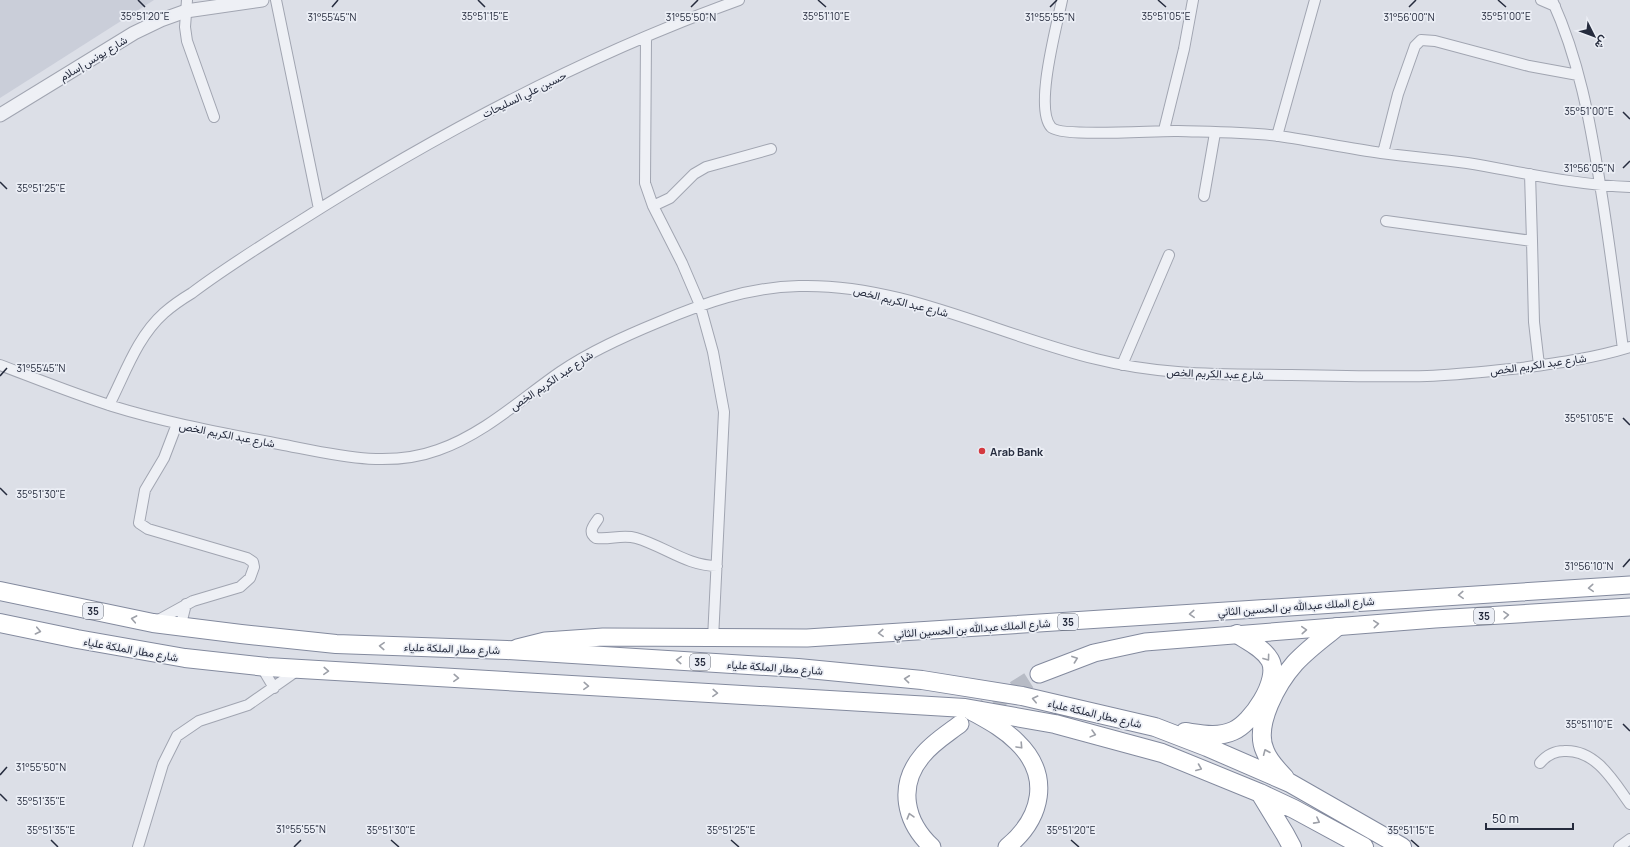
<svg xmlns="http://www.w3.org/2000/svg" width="1630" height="847" viewBox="0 0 1630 847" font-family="Manrope,Vazirmatn,sans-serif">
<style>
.built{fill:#caced9}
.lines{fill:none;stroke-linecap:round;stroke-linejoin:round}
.trunk-tunnel{stroke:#b7bbc5;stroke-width:17;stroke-dasharray:17 8;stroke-linecap:butt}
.minor-casing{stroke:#a1a5b1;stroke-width:12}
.tertiary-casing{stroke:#a1a5b1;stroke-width:15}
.trunk-casing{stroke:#838a9e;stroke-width:19}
.motorway-casing{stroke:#838a9e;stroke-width:20}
.minor{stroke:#eef0f5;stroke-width:10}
.tertiary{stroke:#eef0f5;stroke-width:13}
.trunk{stroke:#fff;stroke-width:17}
.motorway{stroke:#fff;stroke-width:18}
.oneway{stroke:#9da0a8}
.ticks{fill:none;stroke:#252b3d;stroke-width:1.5}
.poi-dot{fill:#d43940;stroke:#ebeef5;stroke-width:1.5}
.labels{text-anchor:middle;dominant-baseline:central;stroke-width:3.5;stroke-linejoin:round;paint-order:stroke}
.shield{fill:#ebeef5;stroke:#606674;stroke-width:1}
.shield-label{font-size:10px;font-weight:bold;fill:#252b3d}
.street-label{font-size:11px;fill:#252b3d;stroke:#ebeef5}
.poi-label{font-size:11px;font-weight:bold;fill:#252b3d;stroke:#ebeef5;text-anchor:start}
.ticks-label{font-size:10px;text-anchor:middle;fill:#252b3d;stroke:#ebeef5;stroke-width:3.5;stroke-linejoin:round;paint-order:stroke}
</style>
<rect width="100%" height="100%" fill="#dcdfe7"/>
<path class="built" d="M 0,0 L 154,0 L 0,98 Z"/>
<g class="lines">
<path class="trunk-tunnel" d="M 972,716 L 1039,674"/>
<g class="minor-casing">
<path id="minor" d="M 187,0 L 185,27 L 187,41 L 214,117
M 276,0 L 319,209
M 1062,0 C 1057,25 1034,108 1051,127 C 1060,138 1158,130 1178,131 C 1211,132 1246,132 1279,136 C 1313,141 1347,148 1381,153 C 1410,157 1438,159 1467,163 C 1521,172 1575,185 1630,187
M 1541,0 L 1555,6
M 1552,0 C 1579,59 1590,121 1600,184 C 1609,239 1616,294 1623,349
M 646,38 L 645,183 L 653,206 L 682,263 L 700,305 L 713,352 L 724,412 L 713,639
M 1164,130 L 1184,49 L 1193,0
M 1277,136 L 1315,0
M 1383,153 L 1398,94 L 1415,46 L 1421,40 L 1435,41 L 1529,66 L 1578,75
M 1204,196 L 1215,133
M 653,206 L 670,198 L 694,174 L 706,167 L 771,149
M 1386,221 L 1532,241 L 1530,174
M 1532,241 L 1534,322 L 1539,365
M 0,365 C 37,379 74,394 112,406 C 167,423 223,433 279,444 C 332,454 386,469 438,450 C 484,434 521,399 560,372 C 591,351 625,336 659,322 C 704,303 749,287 799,286 C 902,283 997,335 1096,359 C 1163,376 1223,374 1291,375 C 1336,376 1382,377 1427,376 C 1459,375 1490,371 1521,368 C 1558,363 1595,358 1630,347
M 1122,365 L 1169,255
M 109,405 C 125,374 137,337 164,313 C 172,306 182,299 192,293 C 225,268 262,245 297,223 C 437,134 583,56 739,0
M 598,519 C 594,525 587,532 596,538 C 610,540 622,534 636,538 C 664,546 687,566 717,566
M 186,604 L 182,620 L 187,628
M 153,623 L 193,601 L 240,587 L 250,578 L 254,567 L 253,562 L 247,558 L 148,529 L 139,523 L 145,490 L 164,458 L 177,424
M 261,666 L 274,688
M 1540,763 C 1546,756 1554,751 1564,751 C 1596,749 1614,782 1630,804
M 138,847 L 163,764 L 177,736 L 199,721 L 248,705 L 298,670
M 1619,847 L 1630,839"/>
</g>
<g class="tertiary-casing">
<path id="tertiary" d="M 0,115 L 134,33 L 161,20 L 186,11 L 262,0"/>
</g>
<g class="trunk-casing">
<path id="trunk" d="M 517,648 L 545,641 L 603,637 L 807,638 L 1630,585
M 1039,674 L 1094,653 L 1145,642 L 1435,619 L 1630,607
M 971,711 C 987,720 1003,728 1017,742 C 1052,776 1042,818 1007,847
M 932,847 C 905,822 897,786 922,756 C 932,743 947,734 960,724"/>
</g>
<g class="motorway-casing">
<path id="motorway" d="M 0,591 L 153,623 L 241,634 L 336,644 L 507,650 L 798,668 L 922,680 L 1022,696 L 1155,727 L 1207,747 L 1290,783 L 1402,847
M 0,623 L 77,639 L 185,658 L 267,667 L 965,708 L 1055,724 L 1162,753 L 1260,793 L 1294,809 L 1364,847
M 1185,732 C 1200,734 1218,738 1233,731 C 1251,724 1281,680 1270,660 C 1263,648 1248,641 1237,634
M 1285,778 C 1278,770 1269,762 1265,751 C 1253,725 1278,682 1295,663 C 1308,649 1323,638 1337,627
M 1260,793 L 1285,834 L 1292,847"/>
</g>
<use href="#minor" class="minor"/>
<use href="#tertiary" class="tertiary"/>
<use href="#trunk" class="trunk"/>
<use href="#motorway" class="motorway"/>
</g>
<defs><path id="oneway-chevron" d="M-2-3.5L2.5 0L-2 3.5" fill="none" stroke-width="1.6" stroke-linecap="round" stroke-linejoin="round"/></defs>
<g class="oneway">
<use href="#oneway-chevron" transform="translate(1591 588) rotate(176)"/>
<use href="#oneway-chevron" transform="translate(1461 595) rotate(177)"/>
<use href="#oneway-chevron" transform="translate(1192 614) rotate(177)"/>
<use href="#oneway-chevron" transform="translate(1506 615) rotate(-4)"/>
<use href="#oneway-chevron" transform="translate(134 619) rotate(-169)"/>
<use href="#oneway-chevron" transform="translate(1376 624) rotate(-5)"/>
<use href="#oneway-chevron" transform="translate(1304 630) rotate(-4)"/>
<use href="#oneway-chevron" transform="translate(38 631) rotate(12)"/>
<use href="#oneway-chevron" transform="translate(881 633) rotate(177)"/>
<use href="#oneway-chevron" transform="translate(382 646) rotate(-177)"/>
<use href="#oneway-chevron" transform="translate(1267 658) rotate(54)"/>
<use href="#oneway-chevron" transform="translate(1075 659) rotate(-20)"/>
<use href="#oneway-chevron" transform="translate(679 660) rotate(-177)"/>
<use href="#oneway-chevron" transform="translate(326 671) rotate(3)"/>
<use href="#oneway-chevron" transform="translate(456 678) rotate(3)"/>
<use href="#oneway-chevron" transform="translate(907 679) rotate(-174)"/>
<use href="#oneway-chevron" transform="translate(586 686) rotate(3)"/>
<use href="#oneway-chevron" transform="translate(715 693) rotate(3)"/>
<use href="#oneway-chevron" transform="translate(1035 699) rotate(-167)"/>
<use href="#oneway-chevron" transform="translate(1093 734) rotate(15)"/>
<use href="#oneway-chevron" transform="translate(1020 746) rotate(47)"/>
<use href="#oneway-chevron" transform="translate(1266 752) rotate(-113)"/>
<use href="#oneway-chevron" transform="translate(1199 768) rotate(22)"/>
<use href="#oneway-chevron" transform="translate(910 816) rotate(-106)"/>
<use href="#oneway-chevron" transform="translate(1317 821) rotate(28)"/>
</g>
<path class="ticks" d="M 138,0 L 145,7M 478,0 L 485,7M 818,0 L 826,7M 1158,0 L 1166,7M 1498,0 L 1506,7M 332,7 L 338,0M 691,7 L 698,0M 1050,7 L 1057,0M 1409,7 L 1416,0M 1623,112 L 1630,119M 1623,168 L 1630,161M 0,182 L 7,189M 0,376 L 7,368M 1623,418 L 1630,425M 0,488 L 7,495M 1623,567 L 1630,559M 1623,724 L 1630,731M 0,775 L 7,767M 0,794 L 7,801M 51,840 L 58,847M 391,840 L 399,847M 731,840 L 739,847M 1071,840 L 1079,847M 1411,840 L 1419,847M 294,847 L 301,840"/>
<circle class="poi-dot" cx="982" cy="451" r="4"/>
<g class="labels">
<g class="shield">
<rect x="83" y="603" width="20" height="16" rx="3"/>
<rect x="1474" y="608" width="20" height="16" rx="3"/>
<rect x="1058" y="614" width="20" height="16" rx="3"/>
<rect x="690" y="654" width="20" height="16" rx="3"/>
</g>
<g class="shield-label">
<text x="93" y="611">35</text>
<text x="1484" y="616">35</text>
<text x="1068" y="622">35</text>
<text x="700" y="662">35</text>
</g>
<g class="street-label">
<text transform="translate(93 58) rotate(-31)">شارع يونس إسلام</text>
<text transform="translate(524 94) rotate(-26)">حسين علي السليحات</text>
<text transform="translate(901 301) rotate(14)">شارع عبد الكريم الخص</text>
<text transform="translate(1538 364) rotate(-8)">شارع عبد الكريم الخص</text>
<text transform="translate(1215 373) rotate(2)">شارع عبد الكريم الخص</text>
<text transform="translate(551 380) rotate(-34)">شارع عبد الكريم الخص</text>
<text transform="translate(227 434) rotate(11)">شارع عبد الكريم الخص</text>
<text transform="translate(1296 606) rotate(-4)">شارع الملك عبدالله بن الحسين الثاني</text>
<text transform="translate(972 628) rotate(-4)">شارع الملك عبدالله بن الحسين الثاني</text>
<text transform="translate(452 648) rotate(2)">شارع مطار الملكة علياء</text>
<text transform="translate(131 649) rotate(10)">شارع مطار الملكة علياء</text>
<text transform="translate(775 667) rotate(4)">شارع مطار الملكة علياء</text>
<text transform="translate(1095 713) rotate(13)">شارع مطار الملكة علياء</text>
</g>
<g class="poi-label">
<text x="990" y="451">Arab Bank</text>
</g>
</g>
<g class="ticks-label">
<text x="145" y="20">35°51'20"E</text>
<text x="826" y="20">35°51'10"E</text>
<text x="1166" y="20">35°51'05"E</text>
<text x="485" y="20">35°51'15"E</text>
<text x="1506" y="20">35°51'00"E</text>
<text x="332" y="21">31°55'45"N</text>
<text x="691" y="21">31°55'50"N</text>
<text x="1050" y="21">31°55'55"N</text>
<text x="1409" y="21">31°56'00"N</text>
<text x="1589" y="115">35°51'00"E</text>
<text x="1589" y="172">31°56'05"N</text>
<text x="41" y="192">35°51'25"E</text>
<text x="41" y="372">31°55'45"N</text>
<text x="1589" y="422">35°51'05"E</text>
<text x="41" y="498">35°51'30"E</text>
<text x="1589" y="570">31°56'10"N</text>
<text x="1589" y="728">35°51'10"E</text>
<text x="41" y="771">31°55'50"N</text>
<text x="41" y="805">35°51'35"E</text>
<text x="301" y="833">31°55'55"N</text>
<text x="51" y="834">35°51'35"E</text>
<text x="391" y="834">35°51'30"E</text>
<text x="731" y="834">35°51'25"E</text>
<text x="1071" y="834">35°51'20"E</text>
<text x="1411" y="834">35°51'15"E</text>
</g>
<g transform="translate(1594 36) rotate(132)" stroke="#ebeef5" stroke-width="3" paint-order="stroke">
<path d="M0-3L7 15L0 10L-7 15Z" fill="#252b3d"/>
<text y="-6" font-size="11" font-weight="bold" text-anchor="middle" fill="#252b3d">ش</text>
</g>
<path d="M1486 823v6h87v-6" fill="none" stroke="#252b3d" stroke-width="2"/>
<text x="1492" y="823" font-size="12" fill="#252b3d" stroke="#ebeef5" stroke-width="3" paint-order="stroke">50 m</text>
</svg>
